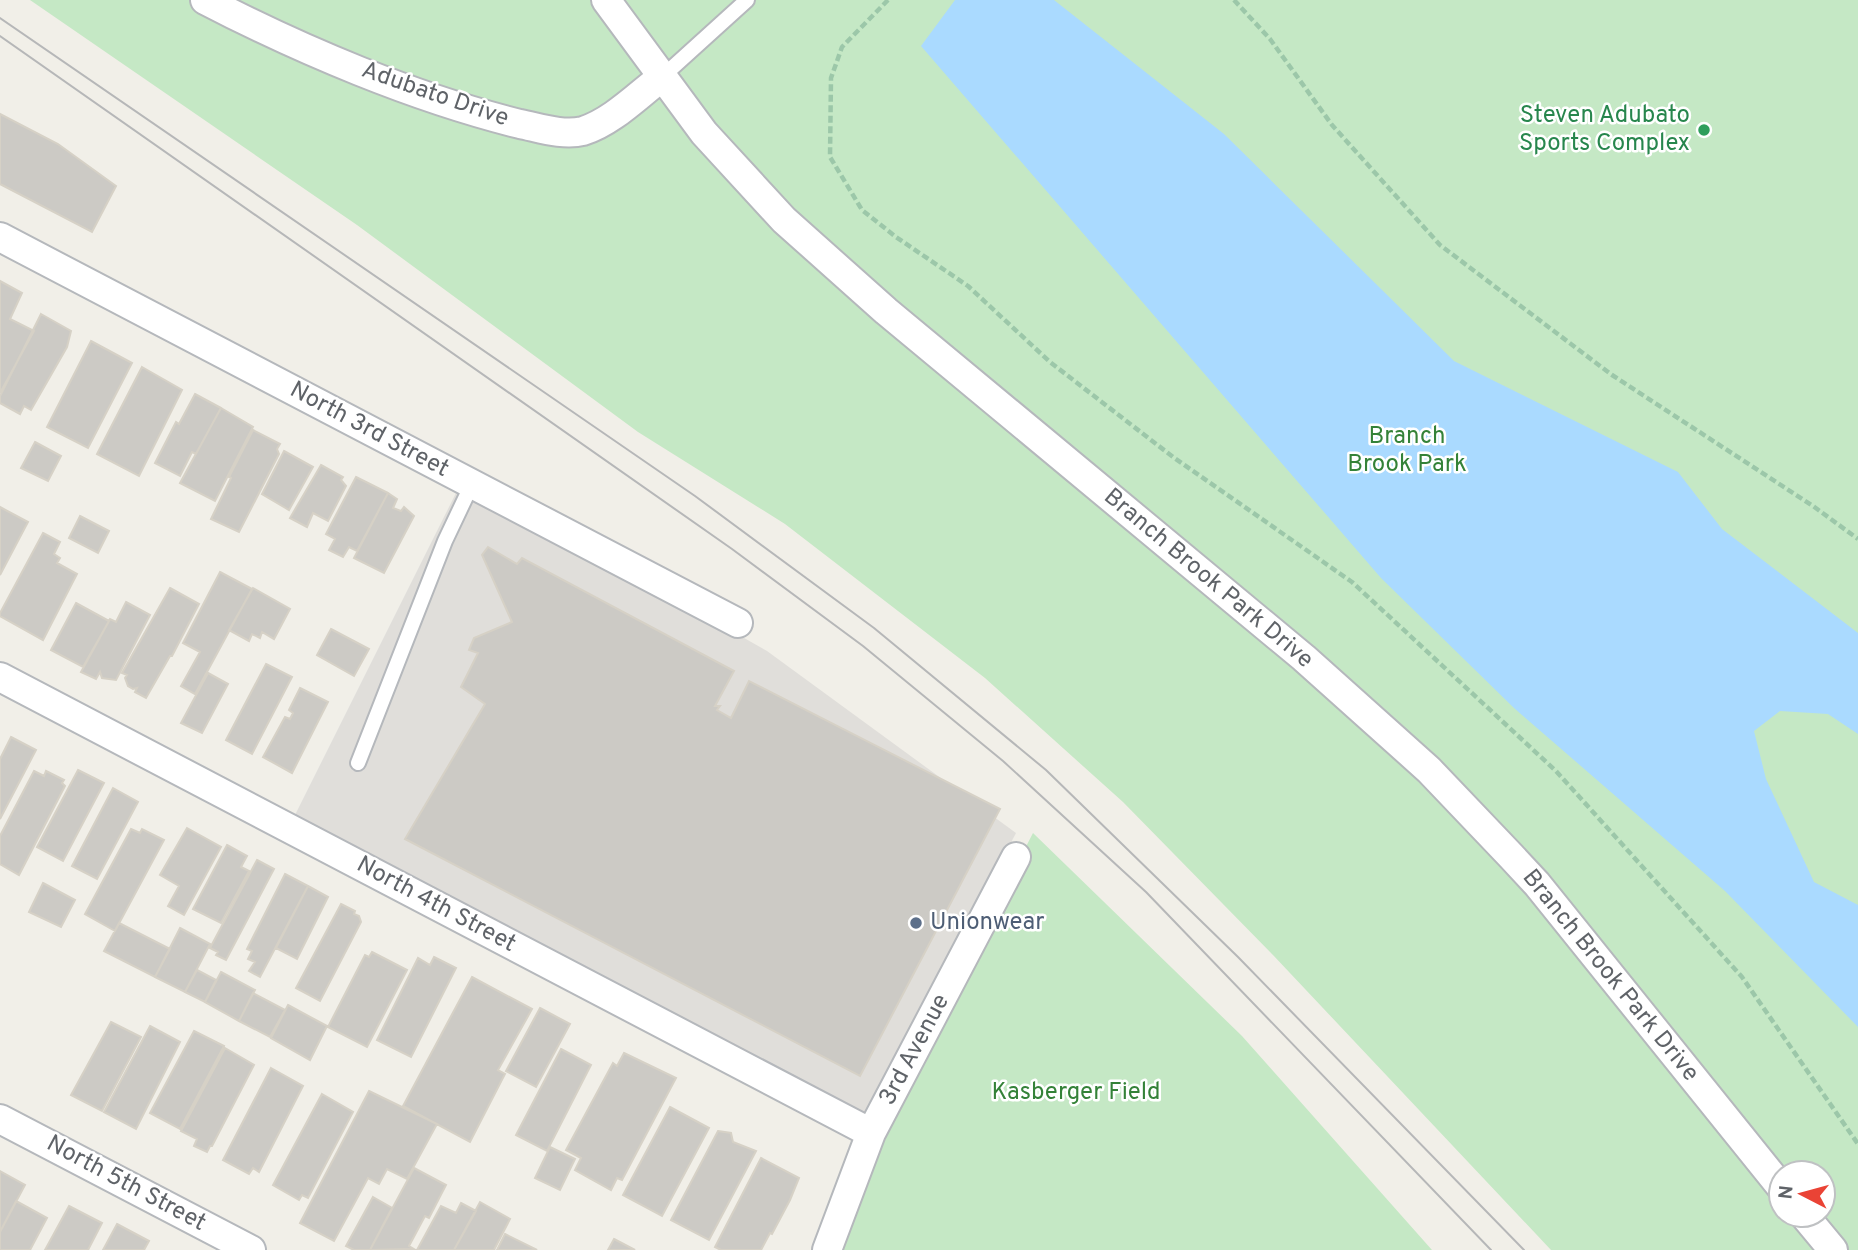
<svg xmlns="http://www.w3.org/2000/svg" width="1858" height="1250" viewBox="0 0 1858 1250" font-family="Overpass,sans-serif">
<style>
.industrial{fill:#e0deda}
.green{fill:#c5e8c5;fill-rule:evenodd}
.water{fill:#aadaff}
.building{fill:#cccac5;stroke:#d6d1c6;stroke-width:2}
.lines{fill:none;stroke-linecap:round;stroke-linejoin:round}
.lane-casing{stroke:#b5b8bc;stroke-width:18}
.street-casing{stroke:#b5b8bc;stroke-width:32}
.path{stroke:#9cc7a9;stroke-width:4.5;stroke-dasharray:7 3.5;stroke-linecap:butt}
.lane{stroke:#fff;stroke-width:14}
.street{stroke:#fff;stroke-width:28}
.tram{stroke:#b6b7b8;stroke-width:2}
.leisure-dot{fill:#2e9e5b;stroke:#fff;stroke-width:2.5}
.service-dot{fill:#5c6f8a;stroke:#fff;stroke-width:2.5}
.labels{text-anchor:middle;dominant-baseline:central;stroke-width:5;stroke-linejoin:round;paint-order:stroke}
.street-label{font-size:24px;fill:#5f6368;stroke:#fff}
.leisure-label{font-size:24px;fill:#27864d;stroke:#fff;text-anchor:end}
.park-label{font-size:24px;fill:#348238;stroke:#fff}
.service-label{font-size:24px;fill:#4e5e75;stroke:#fff;text-anchor:start}
</style>
<rect width="100%" height="100%" fill="#f1efe8"/>
<path class="industrial" d="M 463,479 L 767,651 L 1016,833 L 861,1127 L 294,817 Z"/>
<path class="green" d="M 30,0 L 1858,0 L 1858,1250 L 1551,1250 L 1273,955 L 1123,802 L 985,678 L 785,524 L 638,432 L 357,225 ZM 1781,1173 L 1823,1173 L 1823,1215 L 1781,1215 Z
M 1033,833 L 1242,1036 L 1432,1250 L 843,1250 L 877,1136 Z"/>
<path class="water" d="M 955,0 L 1054,0 L 1224,134 L 1454,361 L 1678,472 L 1722,529 L 1858,633 L 1858,734 L 1828,714 L 1780,711 L 1754,731 L 1766,779 L 1814,882 L 1858,905 L 1858,1027 L 1725,891 L 1514,708 L 1381,578 L 921,46 Z"/>
<path class="building" d="M 0,114 L 58,144 L 116,186 L 92,232 L 0,184 Z
M 0,281 L 22,293 L 10,319 L 34,331 L 0,393 Z
M 41,314 L 71,331 L 67,347 L 31,410 L 24,406 L 20,414 L 0,403 L 0,396 Z
M 91,341 L 132,363 L 88,448 L 47,427 Z
M 142,367 L 182,390 L 139,476 L 97,454 Z
M 195,394 L 221,408 L 196,454 L 192,452 L 180,476 L 155,463 L 176,422 L 179,424 Z
M 221,408 L 253,427 L 215,501 L 180,483 Z
M 253,430 L 280,444 L 277,449 L 279,454 L 239,532 L 211,519 L 231,478 L 229,477 Z
M 35,442 L 61,456 L 48,481 L 21,468 Z
M 284,451 L 313,467 L 289,510 L 262,494 Z
M 321,465 L 343,477 L 341,480 L 346,486 L 328,521 L 313,513 L 307,527 L 290,518 Z
M 356,477 L 388,493 L 357,551 L 349,547 L 343,557 L 329,550 L 335,539 L 326,534 Z
M 388,493 L 397,499 L 393,508 L 401,511 L 404,507 L 414,516 L 384,573 L 354,558 Z
M 0,507 L 28,522 L 0,575 Z
M 80,516 L 109,531 L 98,553 L 69,538 Z
M 43,533 L 60,542 L 54,554 L 60,558 L 57,563 L 77,574 L 43,640 L 0,616 L 0,613 Z
M 488,547 L 517,564 L 522,558 L 734,671 L 715,706 L 720,706 L 717,710 L 731,718 L 749,681 L 1000,809 L 860,1076 L 405,839 L 485,704 L 461,687 L 478,653 L 469,650 L 474,638 L 512,622 L 482,555 Z
M 220,572 L 252,589 L 195,694 L 181,686 L 200,652 L 183,643 Z
M 170,588 L 199,604 L 172,656 L 170,656 L 146,698 L 135,692 L 137,688 L 133,689 L 128,686 L 125,678 L 127,675 L 122,673 Z
M 253,588 L 290,609 L 274,639 L 262,632 L 260,638 L 252,634 L 249,641 L 229,630 Z
M 126,602 L 150,615 L 116,680 L 102,678 L 100,672 L 96,679 L 81,672 L 109,621 L 110,619 L 116,622 Z
M 76,603 L 109,621 L 83,667 L 51,650 Z
M 331,629 L 369,649 L 354,676 L 317,655 Z
M 266,664 L 292,677 L 252,754 L 226,740 Z
M 208,673 L 228,684 L 202,733 L 181,723 Z
M 300,688 L 328,702 L 292,773 L 263,757 L 285,717 L 290,719 L 293,713 L 289,710 Z
M 11,737 L 36,750 L 0,819 L 0,759 Z
M 78,770 L 104,783 L 63,861 L 37,847 Z
M 34,771 L 44,776 L 46,771 L 64,780 L 62,783 L 65,786 L 19,875 L 0,864 L 0,836 Z
M 113,788 L 138,802 L 97,879 L 72,866 Z
M 187,828 L 221,847 L 184,915 L 168,906 L 179,886 L 160,875 Z
M 131,829 L 140,833 L 142,829 L 164,840 L 115,931 L 85,914 Z
M 227,845 L 247,856 L 241,867 L 249,871 L 221,923 L 193,909 Z
M 257,860 L 274,869 L 226,960 L 216,955 L 218,952 L 210,948 Z
M 285,874 L 308,886 L 260,977 L 249,971 L 255,962 L 248,959 L 252,951 L 247,949 Z
M 43,883 L 75,900 L 61,927 L 29,912 Z
M 308,886 L 328,897 L 297,959 L 276,948 Z
M 341,904 L 355,911 L 354,914 L 359,916 L 361,922 L 320,1001 L 296,988 Z
M 119,923 L 170,949 L 155,977 L 104,951 Z
M 180,928 L 210,944 L 185,992 L 155,977 Z
M 372,952 L 407,970 L 367,1047 L 328,1027 L 365,955 L 369,957 Z
M 434,957 L 456,968 L 411,1057 L 377,1040 L 418,958 L 430,965 Z
M 197,970 L 216,980 L 205,1002 L 185,992 Z
M 221,972 L 255,990 L 239,1021 L 205,1002 Z
M 472,977 L 532,1009 L 498,1070 L 505,1074 L 470,1142 L 403,1106 Z
M 253,993 L 285,1010 L 270,1037 L 239,1021 Z
M 288,1005 L 327,1026 L 310,1060 L 271,1038 Z
M 540,1008 L 570,1024 L 536,1087 L 506,1071 Z
M 111,1022 L 141,1037 L 102,1111 L 71,1095 Z
M 150,1026 L 180,1042 L 136,1129 L 104,1112 Z
M 194,1031 L 224,1046 L 180,1129 L 150,1113 Z
M 225,1048 L 254,1065 L 212,1146 L 210,1146 L 207,1152 L 194,1146 L 197,1139 L 181,1131 Z
M 561,1049 L 591,1065 L 547,1151 L 516,1135 Z
M 624,1053 L 676,1078 L 622,1180 L 617,1178 L 611,1190 L 575,1170 L 581,1158 L 566,1150 L 613,1063 L 617,1066 Z
M 271,1068 L 303,1086 L 259,1172 L 253,1168 L 249,1174 L 223,1160 Z
M 369,1091 L 437,1124 L 407,1179 L 387,1169 L 379,1184 L 368,1178 L 334,1241 L 300,1223 Z
M 322,1094 L 353,1112 L 308,1198 L 302,1195 L 299,1200 L 273,1185 Z
M 670,1107 L 709,1128 L 662,1216 L 623,1195 Z
M 718,1131 L 731,1133 L 733,1142 L 756,1151 L 709,1240 L 671,1220 Z
M 550,1147 L 575,1159 L 560,1190 L 535,1178 Z
M 761,1158 L 799,1178 L 790,1200 L 772,1234 L 770,1233 L 761,1250 L 721,1250 L 715,1247 Z
M 414,1168 L 446,1185 L 429,1218 L 425,1216 L 409,1246 L 414,1249 L 370,1250 Z
M 0,1171 L 25,1185 L 0,1232 Z
M 373,1197 L 392,1208 L 370,1250 L 354,1250 L 346,1246 Z
M 16,1201 L 47,1218 L 30,1250 L 0,1250 L 0,1232 Z
M 480,1202 L 510,1219 L 494,1250 L 454,1250 Z
M 461,1203 L 476,1211 L 454,1250 L 417,1250 L 441,1206 L 456,1213 Z
M 69,1206 L 102,1223 L 88,1250 L 45,1250 Z
M 117,1224 L 149,1241 L 144,1250 L 103,1250 Z
M 505,1234 L 537,1250 L 497,1250 Z
M 614,1239 L 635,1250 L 608,1250 Z"/>
<g class="lines">
<g class="lane-casing">
<path id="lane" d="M 662,77 L 747,0
M 358,763 L 445,541 L 472,484"/>
</g>
<g class="street-casing">
<path id="street" d="M 205,0 C 301,50 415,98 520,124 C 540,128 563,136 583,131 C 612,122 638,95 662,77
M 606,0 L 704,133 L 784,220 L 886,311 L 1304,658 L 1429,770 L 1511,856 L 1537,884 L 1781,1187
M 0,237 L 738,623
M 0,677 L 871,1133
M 0,1119 L 251,1250
M 1804,1215 L 1833,1250
M 827,1250 L 871,1133 L 1016,857"/>
</g>
<path class="path" d="M 888,0 L 842,47 L 831,78 L 830,157 L 862,210 L 896,237 L 968,286 L 1050,362 L 1173,457 L 1352,582 L 1556,771 L 1742,977 L 1858,1144
M 1234,0 L 1270,39 L 1332,125 L 1440,245 L 1612,375 L 1813,506 L 1858,539"/>
<use href="#lane" class="lane"/>
<use href="#street" class="street"/>
<path class="tram" d="M 0,18 L 695,496 L 874,628 L 1046,770 L 1238,957 L 1524,1250
M 0,36 L 732,549 L 863,646 L 1003,761 L 1146,892 L 1491,1250"/>
</g>
<circle class="leisure-dot" cx="1704" cy="130" r="7"/>
<circle class="service-dot" cx="916" cy="923" r="7"/>
<g class="labels">
<g class="street-label">
<text transform="translate(435 95) rotate(19)">Adubato Drive</text>
<text transform="translate(369 430) rotate(28)">North 3rd Street</text>
<text transform="translate(1208 579) rotate(40)">Branch Brook Park Drive</text>
<text transform="translate(436 905) rotate(28)">North 4th Street</text>
<text transform="translate(1610 976) rotate(51)">Branch Brook Park Drive</text>
<text transform="translate(915 1050) rotate(-62)">3rd Avenue</text>
<text transform="translate(126 1184) rotate(28)">North 5th Street</text>
</g>
<g class="leisure-label">
<text x="1690" y="116">Steven Adubato<tspan x="1690" dy="28">Sports Complex</tspan></text>
</g>
<g class="park-label">
<text x="1407" y="437">Branch<tspan x="1407" dy="28">Brook Park</tspan></text>
<text x="1076" y="1093">Kasberger Field</text>
</g>
<g class="service-label">
<text x="930" y="923">Unionwear</text>
</g>
</g>
<g transform="translate(1802 1194) rotate(276)"><circle r="33" fill="#ffffff" stroke="#bfc1c3" stroke-width="2"/>
<path d="M0-5L12 26L0 18L-12 26Z" fill="#ea4335"/>
<text y="-10" font-size="19" font-weight="bold" text-anchor="middle" fill="#5f6368">N</text>
</g>
</svg>
